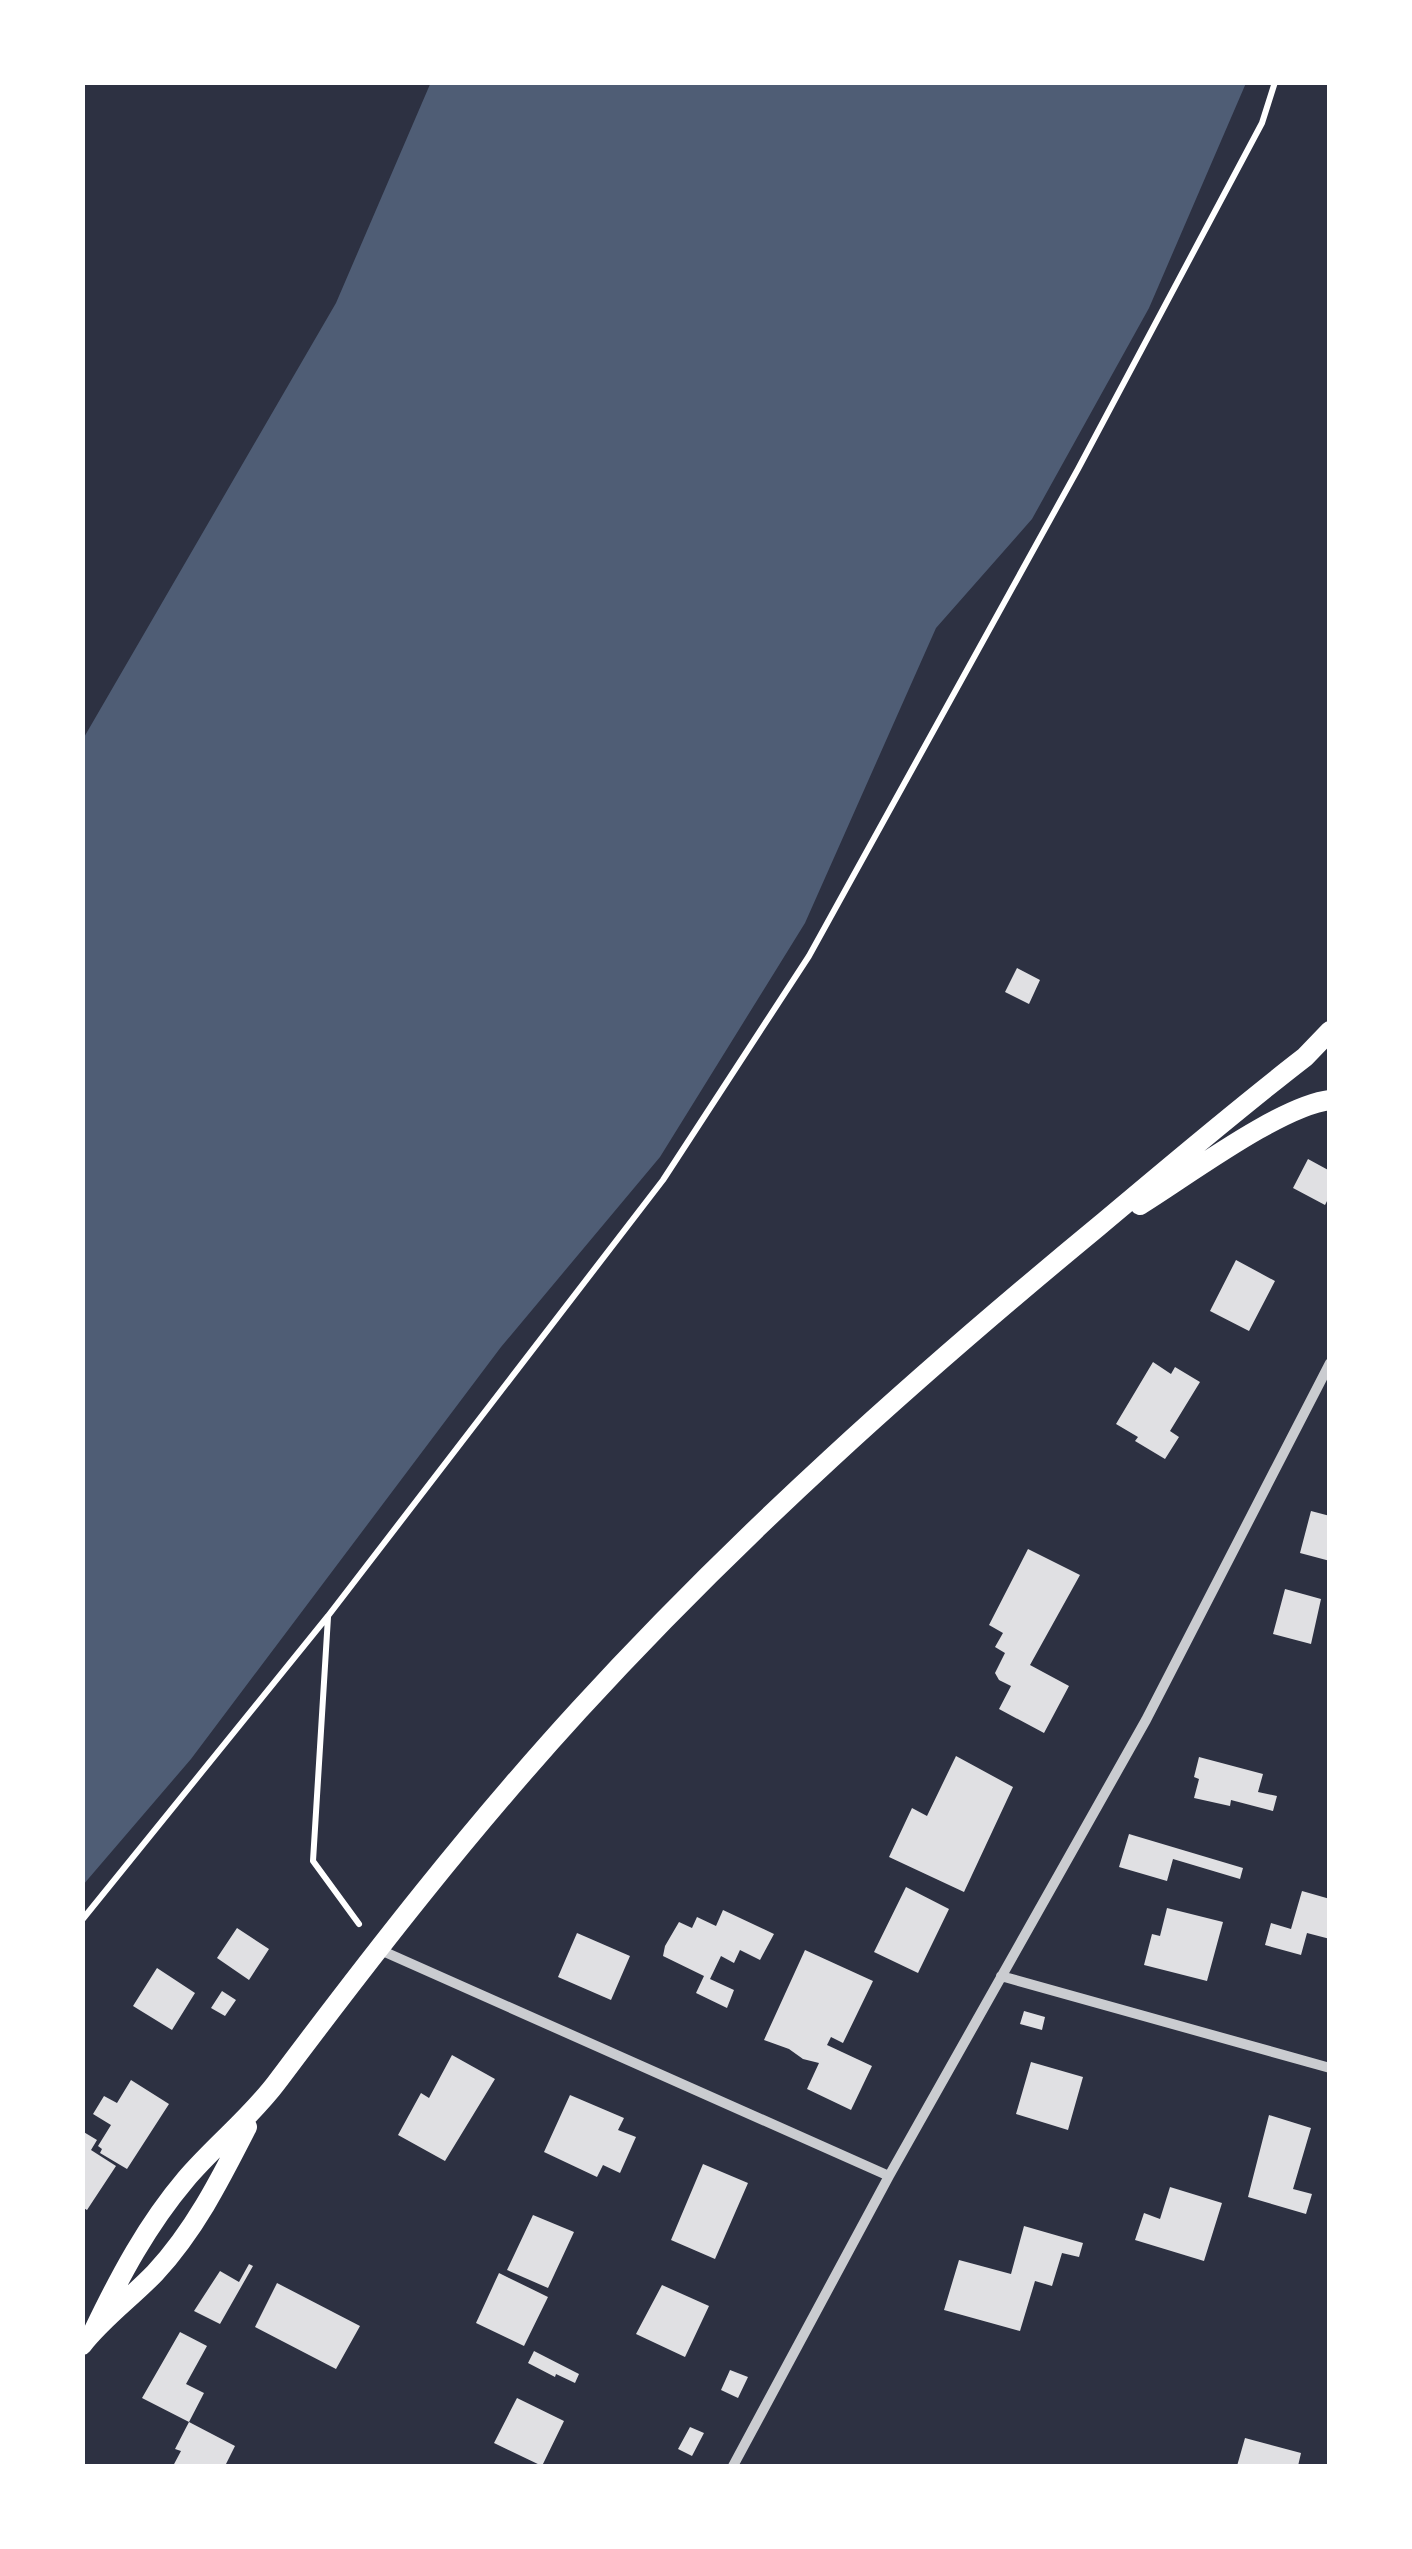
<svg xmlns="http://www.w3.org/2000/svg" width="1412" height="2549" viewBox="0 0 1412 2549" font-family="'Public Sans',sans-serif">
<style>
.water{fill:#4f5d75}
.building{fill:#e0e0e3}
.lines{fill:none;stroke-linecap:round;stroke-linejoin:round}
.path{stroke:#fff;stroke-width:6}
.minor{stroke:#caccd0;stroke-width:10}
.secondary{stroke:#fff;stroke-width:20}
</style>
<rect width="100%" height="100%" fill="#2d3142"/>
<path class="water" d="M 431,82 L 1246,83 L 1149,308 L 1032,519 L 936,628 L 805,923 L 660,1157 L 501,1347 L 191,1759 L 83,1885 L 83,739 L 336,303 Z"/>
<path class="building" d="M 1017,968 L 1040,980 L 1029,1004 L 1005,992 Z
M 1308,1159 L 1330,1171 L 1330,1195 L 1325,1205 L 1293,1188 Z
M 1236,1260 L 1275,1281 L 1249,1331 L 1210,1311 Z
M 1153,1362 L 1171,1374 L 1175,1367 L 1200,1382 L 1170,1431 L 1179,1437 L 1165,1459 L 1135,1441 L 1138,1437 L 1116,1424 Z
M 1311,1511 L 1330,1516 L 1330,1561 L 1300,1553 Z
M 1028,1549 L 1080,1575 L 1030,1665 L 1069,1686 L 1044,1733 L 999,1709 L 1011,1686 L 999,1680 L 995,1673 L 1005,1653 L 995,1647 L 1003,1633 L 989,1625 Z
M 1285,1589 L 1321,1599 L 1311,1644 L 1273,1634 Z
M 956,1756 L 1013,1787 L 964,1892 L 889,1857 L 912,1808 L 927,1816 Z
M 1199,1757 L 1263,1774 L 1258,1792 L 1277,1796 L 1273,1811 L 1231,1800 L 1230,1806 L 1194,1798 L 1199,1779 L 1194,1777 Z
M 1129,1834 L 1243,1868 L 1240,1879 L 1173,1859 L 1167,1881 L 1119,1867 Z
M 906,1887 L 949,1909 L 918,1973 L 874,1952 Z
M 1302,1891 L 1330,1899 L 1330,1939 L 1307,1933 L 1301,1955 L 1265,1945 L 1271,1923 L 1291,1929 Z
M 1167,1908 L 1223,1922 L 1207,1981 L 1144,1965 L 1152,1934 L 1160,1936 Z
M 723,1910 L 774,1934 L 760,1960 L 740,1950 L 734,1963 L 721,1956 L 710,1979 L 734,1990 L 727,2008 L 696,1993 L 704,1976 L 663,1956 L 665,1946 L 679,1922 L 692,1928 L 697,1917 L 716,1926 Z
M 237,1928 L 269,1949 L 249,1980 L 217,1958 Z
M 577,1933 L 630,1956 L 611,2000 L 558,1977 Z
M 805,1950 L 873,1981 L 843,2043 L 831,2037 L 827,2045 L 872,2066 L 851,2110 L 807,2089 L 819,2063 L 803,2059 L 789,2049 L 764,2040 Z
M 157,1968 L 195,1993 L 172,2030 L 133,2006 Z
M 222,1991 L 236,2000 L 225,2016 L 211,2008 Z
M 1024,2011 L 1045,2017 L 1042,2030 L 1020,2024 Z
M 452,2055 L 495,2079 L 445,2161 L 398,2135 L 421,2093 L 429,2098 Z
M 1031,2062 L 1083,2077 L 1068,2130 L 1016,2114 Z
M 131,2080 L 169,2104 L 127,2169 L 100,2153 L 102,2149 L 98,2146 L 111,2125 L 93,2114 L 104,2096 L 117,2103 Z
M 570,2095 L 624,2118 L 618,2130 L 636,2137 L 620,2173 L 603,2165 L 597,2177 L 544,2152 Z
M 1269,2115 L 1311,2128 L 1293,2189 L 1312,2194 L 1306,2214 L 1248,2197 Z
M 82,2131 L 97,2140 L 91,2150 L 116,2166 L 87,2210 L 82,2207 Z
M 703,2164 L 748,2183 L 715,2259 L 671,2240 Z
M 1170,2187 L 1222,2203 L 1204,2261 L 1135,2240 L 1144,2213 L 1160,2219 Z
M 533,2215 L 574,2232 L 548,2288 L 507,2270 Z
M 1024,2226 L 1083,2243 L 1079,2257 L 1062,2253 L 1052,2286 L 1035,2281 L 1020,2331 L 944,2310 L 959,2260 L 1011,2274 Z
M 249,2264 L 253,2266 L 220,2324 L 194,2311 L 220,2271 L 239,2282 Z
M 499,2273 L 548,2297 L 524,2346 L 476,2323 Z
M 277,2283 L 360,2326 L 336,2369 L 255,2327 Z
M 662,2285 L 709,2306 L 685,2357 L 636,2334 Z
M 180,2332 L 207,2346 L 186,2384 L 204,2393 L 189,2422 L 142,2398 Z
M 534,2351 L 579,2374 L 575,2383 L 556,2374 L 555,2377 L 528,2363 Z
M 730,2370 L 748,2377 L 738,2398 L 721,2390 Z
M 517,2398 L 564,2421 L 542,2466 L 494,2443 Z
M 189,2422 L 235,2446 L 225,2466 L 173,2466 L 181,2451 L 175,2449 Z
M 690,2427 L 704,2433 L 692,2456 L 678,2449 Z
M 1245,2438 L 1301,2453 L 1298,2466 L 1237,2466 Z"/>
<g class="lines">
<path class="path" d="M 328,1617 L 313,1861 L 359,1924
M 82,1920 L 328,1616 L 663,1180 L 809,956 L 1078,469 L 1262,123 L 1275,82"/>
<path class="minor" d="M 378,1949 L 889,2176
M 1001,1976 L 1330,2068
M 733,2466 L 889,2176 L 1146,1720 L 1330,1363"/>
<path class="secondary" d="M 1140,1205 C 1187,1176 1280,1106 1330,1100
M 94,2330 C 120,2276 147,2225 186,2179 C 215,2145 250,2118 277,2082 C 373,1954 471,1828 579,1710 C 740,1534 916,1377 1099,1226 C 1167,1169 1235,1111 1305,1057 L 1330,1031
M 82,2345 C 103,2318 131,2298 155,2273 C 195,2230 221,2178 247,2127"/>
</g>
<rect width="1412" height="2549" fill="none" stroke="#ffffff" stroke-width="170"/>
</svg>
